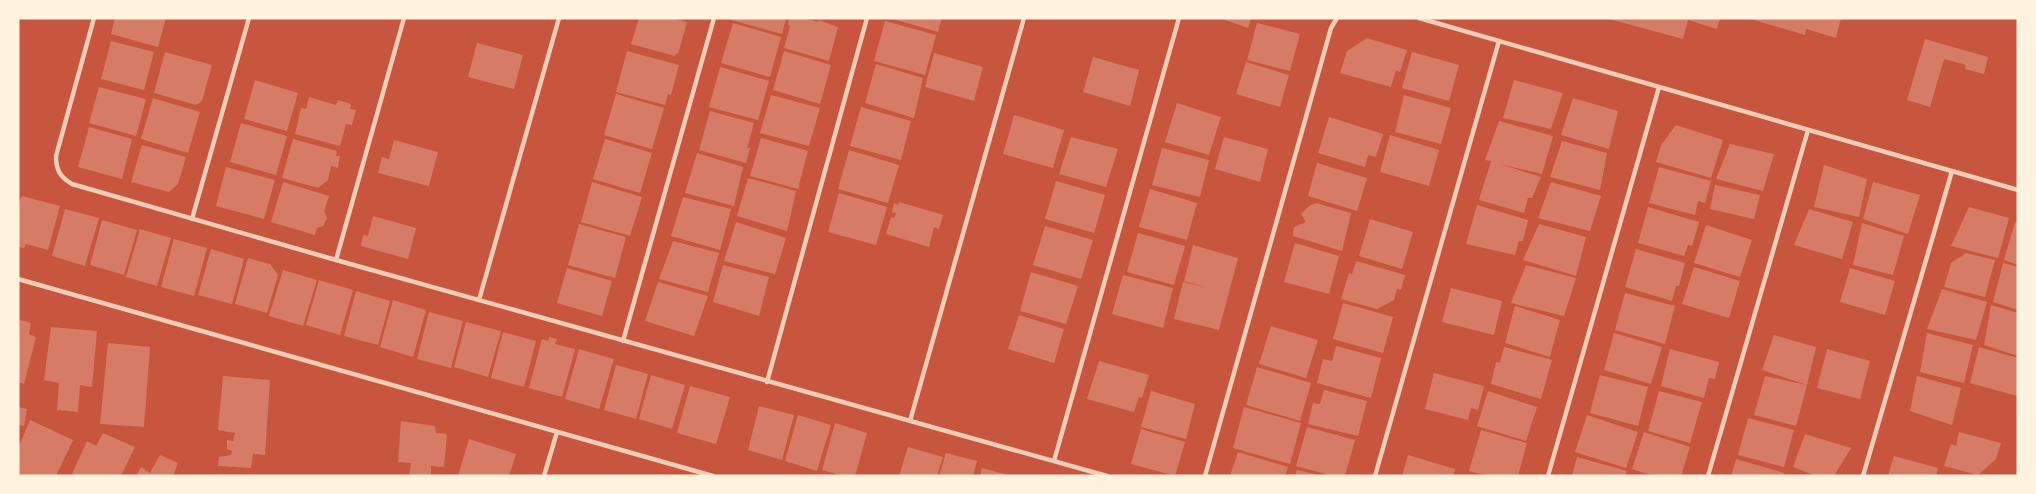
<svg xmlns="http://www.w3.org/2000/svg" width="2036" height="494" viewBox="0 0 2036 494" font-family="Bitter,serif">
<style>
.building{fill:#d67c66}
.lines{fill:none;stroke-linecap:round;stroke-linejoin:round}
.service{stroke:#f1ccb7;stroke-width:4.5}
</style>
<rect width="100%" height="100%" fill="#c8553d"/>
<path class="building" d="M 115,18 L 166,18 L 158,47 L 111,34 Z
M 639,18 L 673,18 L 687,22 L 678,54 L 675,54 L 675,56 L 631,44 Z
M 731,18 L 786,18 L 782,34 L 731,20 Z
M 789,18 L 805,18 L 818,22 L 819,20 L 838,27 L 829,61 L 784,48 L 790,26 L 788,25 Z
M 890,18 L 942,18 L 938,32 Z
M 1219,18 L 1251,18 L 1248,28 Z
M 1720,18 L 1717,29 L 1688,20 L 1683,39 L 1609,19 Z
M 1747,18 L 1841,18 L 1836,38 L 1806,29 L 1805,35 Z
M 885,21 L 936,35 L 925,75 L 874,61 Z
M 733,23 L 781,37 L 770,77 L 721,63 Z
M 1257,23 L 1300,34 L 1290,71 L 1247,60 Z
M 1367,38 L 1407,50 L 1400,72 L 1396,70 L 1391,87 L 1340,73 L 1347,51 Z
M 1925,39 L 1988,57 L 1984,74 L 1965,69 L 1966,65 L 1944,59 L 1930,107 L 1907,100 Z
M 111,41 L 154,52 L 144,90 L 101,79 Z
M 477,43 L 523,55 L 514,89 L 468,77 Z
M 627,51 L 679,65 L 671,95 L 668,94 L 665,105 L 616,92 Z
M 784,51 L 831,65 L 820,104 L 773,90 Z
M 165,52 L 212,65 L 202,101 L 196,105 L 154,93 Z
M 1412,52 L 1459,65 L 1449,101 L 1402,88 Z
M 934,53 L 983,67 L 974,101 L 925,87 Z
M 1093,57 L 1139,70 L 1130,106 L 1083,92 Z
M 1246,62 L 1289,75 L 1280,107 L 1236,94 Z
M 876,64 L 923,78 L 914,118 L 865,103 Z
M 720,67 L 769,81 L 758,120 L 709,107 Z
M 255,80 L 298,93 L 287,131 L 244,119 Z
M 1514,80 L 1563,93 L 1551,129 L 1503,118 Z
M 99,87 L 146,99 L 136,136 L 89,123 Z
M 616,94 L 664,108 L 652,149 L 604,135 Z
M 771,95 L 820,108 L 809,146 L 760,133 Z
M 1404,95 L 1451,108 L 1441,144 L 1395,132 Z
M 309,97 L 336,105 L 338,100 L 351,104 L 350,109 L 356,110 L 352,125 L 346,124 L 340,146 L 295,134 L 301,108 L 306,109 Z
M 153,98 L 200,112 L 188,153 L 141,139 Z
M 1573,98 L 1618,111 L 1609,149 L 1561,135 Z
M 1177,103 L 1221,117 L 1209,155 L 1165,142 Z
M 861,107 L 911,121 L 901,160 L 850,146 Z
M 710,111 L 754,123 L 747,148 L 750,148 L 746,163 L 699,150 Z
M 1014,115 L 1064,130 L 1053,168 L 1003,154 Z
M 1329,117 L 1383,134 L 1376,157 L 1368,155 L 1365,167 L 1318,153 Z
M 1499,121 L 1553,136 L 1542,174 L 1500,164 L 1541,177 L 1532,198 L 1528,198 L 1524,213 L 1479,200 L 1491,161 L 1485,160 Z
M 241,123 L 287,136 L 276,175 L 230,162 Z
M 1676,125 L 1723,140 L 1711,178 L 1656,162 L 1661,145 Z
M 89,127 L 132,139 L 122,179 L 78,167 Z
M 1390,135 L 1439,150 L 1429,186 L 1380,172 Z
M 1071,137 L 1118,149 L 1106,187 L 1059,174 Z
M 1224,137 L 1268,149 L 1260,182 L 1215,169 Z
M 761,138 L 808,151 L 798,189 L 750,176 Z
M 293,139 L 337,151 L 336,156 L 340,156 L 338,168 L 331,166 L 328,180 L 318,188 L 282,178 Z
M 605,139 L 652,153 L 640,193 L 593,179 Z
M 394,140 L 438,152 L 429,186 L 378,173 L 382,157 L 389,159 Z
M 1562,141 L 1607,153 L 1600,190 L 1550,177 Z
M 1730,144 L 1774,154 L 1763,191 L 1716,179 Z
M 142,145 L 186,157 L 178,184 L 169,192 L 131,182 Z
M 1162,148 L 1209,160 L 1200,197 L 1152,185 Z
M 849,150 L 899,165 L 888,203 L 838,189 Z
M 697,153 L 743,167 L 734,206 L 685,193 Z
M 1317,163 L 1367,178 L 1357,211 L 1308,196 Z
M 1824,165 L 1867,179 L 1859,217 L 1814,207 Z
M 226,167 L 275,180 L 264,219 L 216,206 Z
M 1659,167 L 1711,181 L 1705,203 L 1698,201 L 1695,215 L 1649,203 Z
M 748,178 L 796,191 L 787,231 L 737,216 Z
M 1056,181 L 1105,195 L 1094,233 L 1045,219 Z
M 283,182 L 329,196 L 324,211 L 327,218 L 323,226 L 317,228 L 315,235 L 271,222 Z
M 592,182 L 642,197 L 630,236 L 581,222 Z
M 1551,182 L 1601,196 L 1590,231 L 1538,218 Z
M 1873,182 L 1920,195 L 1908,234 L 1863,219 Z
M 1715,185 L 1760,195 L 1754,219 L 1710,209 Z
M 1150,189 L 1197,203 L 1187,240 L 1139,227 Z
M 839,193 L 887,207 L 876,245 L 828,232 Z
M 22,196 L 60,206 L 48,250 L 26,244 L 24,248 L 18,247 L 18,204 Z
M 683,197 L 731,209 L 720,250 L 671,236 Z
M 899,202 L 943,215 L 939,229 L 934,227 L 929,247 L 886,234 L 891,217 L 894,218 L 896,213 L 892,212 L 894,203 L 898,205 Z
M 1316,203 L 1351,213 L 1342,251 L 1293,236 L 1294,227 L 1306,222 L 1301,214 L 1309,206 Z
M 1477,205 L 1528,220 L 1523,241 L 1519,241 L 1515,255 L 1466,244 Z
M 1648,207 L 1699,222 L 1692,246 L 1688,245 L 1684,256 L 1638,243 Z
M 1969,207 L 2009,218 L 1998,258 L 1951,246 Z
M 65,209 L 99,218 L 85,266 L 52,256 Z
M 1809,209 L 1853,222 L 1842,259 L 1794,245 Z
M 373,216 L 416,228 L 408,259 L 361,246 L 363,235 L 368,236 Z
M 1370,219 L 1413,232 L 1402,269 L 1359,256 Z
M 102,220 L 137,230 L 124,275 L 90,265 Z
M 736,222 L 786,238 L 775,274 L 724,261 Z
M 2015,222 L 2018,223 L 2018,265 L 2004,260 Z
M 1862,223 L 1904,236 L 1893,275 L 1853,265 Z
M 579,224 L 626,237 L 615,278 L 568,265 Z
M 1539,224 L 1586,237 L 1576,276 L 1523,260 Z
M 1706,225 L 1752,240 L 1740,277 L 1694,263 Z
M 1045,226 L 1093,240 L 1081,279 L 1033,265 Z
M 140,229 L 171,238 L 157,286 L 126,277 Z
M 1138,233 L 1185,246 L 1174,285 L 1127,272 Z
M 174,239 L 207,248 L 194,296 L 161,287 Z
M 673,241 L 719,253 L 708,292 L 659,279 Z
M 1295,243 L 1339,256 L 1329,294 L 1284,282 Z
M 1193,245 L 1238,258 L 1219,330 L 1174,319 L 1183,282 L 1207,288 L 1184,281 Z
M 211,249 L 244,259 L 232,304 L 198,295 Z
M 1636,249 L 1685,263 L 1679,286 L 1676,286 L 1672,301 L 1625,287 Z
M 1966,253 L 1995,260 L 1985,297 L 1944,287 L 1951,263 Z
M 248,258 L 270,264 L 278,275 L 267,313 L 235,304 Z
M 1356,261 L 1405,275 L 1401,290 L 1397,289 L 1394,300 L 1377,309 L 1341,299 L 1349,273 L 1352,274 Z
M 2003,263 L 2018,267 L 2018,310 L 1993,302 Z
M 723,265 L 769,277 L 759,316 L 713,302 Z
M 1526,265 L 1576,278 L 1564,316 L 1511,303 Z
M 1694,267 L 1740,281 L 1729,318 L 1682,304 Z
M 567,268 L 612,281 L 602,316 L 557,303 Z
M 1850,268 L 1895,281 L 1885,315 L 1840,302 Z
M 283,270 L 317,280 L 303,326 L 269,316 Z
M 1031,272 L 1078,286 L 1066,324 L 1020,311 Z
M 1123,275 L 1173,288 L 1163,328 L 1112,314 Z
M 319,280 L 353,290 L 340,335 L 306,325 Z
M 658,282 L 708,296 L 694,336 L 645,321 Z
M 1451,288 L 1502,301 L 1494,335 L 1442,322 Z
M 1942,289 L 1987,302 L 1976,340 L 1927,329 Z
M 356,291 L 390,301 L 378,345 L 344,336 Z
M 1625,293 L 1675,306 L 1665,344 L 1615,330 Z
M 393,300 L 426,310 L 413,357 L 380,347 Z
M 1343,303 L 1393,317 L 1383,353 L 1333,339 Z
M 1991,305 L 2018,313 L 2018,356 L 1984,345 Z
M 1515,306 L 1560,320 L 1550,357 L 1505,343 Z
M 429,312 L 463,321 L 451,368 L 417,359 Z
M 1019,315 L 1064,329 L 1054,363 L 1008,349 Z
M 18,319 L 31,323 L 29,334 L 36,337 L 24,384 L 18,382 Z
M 466,322 L 501,331 L 488,377 L 454,367 Z
M 1271,326 L 1318,340 L 1306,378 L 1259,364 Z
M 51,327 L 97,331 L 92,387 L 80,385 L 78,412 L 57,410 L 59,383 L 44,380 Z
M 503,332 L 536,341 L 524,387 L 491,378 Z
M 1614,333 L 1662,347 L 1651,384 L 1604,370 Z
M 1927,333 L 1973,345 L 1964,383 L 1920,372 Z
M 1774,335 L 1816,347 L 1807,385 L 1762,370 Z
M 549,337 L 557,339 L 555,344 L 575,349 L 562,397 L 529,388 L 542,339 L 548,341 Z
M 108,343 L 150,347 L 144,427 L 100,424 Z
M 1336,346 L 1381,358 L 1371,398 L 1317,383 L 1323,359 L 1332,361 Z
M 1504,347 L 1552,360 L 1541,399 L 1491,384 L 1496,362 L 1500,363 Z
M 1979,347 L 2018,358 L 2017,396 L 1970,383 Z
M 579,349 L 614,359 L 599,409 L 565,399 Z
M 1670,349 L 1719,362 L 1715,379 L 1709,378 L 1704,398 L 1661,386 Z
M 1827,349 L 1870,361 L 1860,399 L 1817,388 Z
M 1099,361 L 1149,375 L 1142,398 L 1139,397 L 1134,412 L 1087,399 Z
M 616,365 L 648,374 L 636,419 L 604,410 Z
M 1257,367 L 1311,383 L 1300,421 L 1246,405 Z
M 1434,373 L 1484,386 L 1478,410 L 1471,408 L 1468,420 L 1425,409 Z
M 651,375 L 685,385 L 672,429 L 639,419 Z
M 1600,375 L 1648,387 L 1638,426 L 1590,413 Z
M 223,376 L 270,380 L 265,455 L 253,454 L 251,468 L 218,466 L 219,457 L 231,455 L 232,451 L 227,449 L 227,440 L 233,441 L 235,433 L 218,430 Z
M 1765,376 L 1807,385 L 1796,426 L 1754,415 Z
M 1917,376 L 1961,388 L 1952,425 L 1910,411 Z
M 690,386 L 730,397 L 716,444 L 677,433 Z
M 1324,390 L 1367,401 L 1358,436 L 1308,424 L 1313,403 L 1320,404 Z
M 1151,391 L 1195,404 L 1186,439 L 1141,427 Z
M 1488,391 L 1537,407 L 1526,441 L 1477,426 Z
M 1659,391 L 1702,402 L 1690,443 L 1648,431 Z
M 759,406 L 794,415 L 782,460 L 748,450 Z
M 18,407 L 27,409 L 24,426 L 18,425 Z
M 1244,407 L 1301,423 L 1290,464 L 1233,448 Z
M 798,415 L 831,425 L 817,471 L 785,461 Z
M 1587,415 L 1638,432 L 1626,468 L 1575,452 Z
M 1748,418 L 1794,430 L 1784,467 L 1738,455 Z
M 30,420 L 73,440 L 56,476 L 18,476 L 18,448 Z
M 401,421 L 435,426 L 436,433 L 447,434 L 444,467 L 431,466 L 431,476 L 409,476 L 411,463 L 398,462 Z
M 835,423 L 867,433 L 855,476 L 843,476 L 822,470 Z
M 1307,427 L 1355,440 L 1345,476 L 1333,476 L 1296,466 Z
M 1141,429 L 1185,442 L 1175,476 L 1131,464 Z
M 1481,430 L 1527,443 L 1518,476 L 1488,476 L 1469,471 Z
M 1644,432 L 1690,447 L 1681,476 L 1654,476 L 1632,469 Z
M 1959,432 L 2001,443 L 1996,459 L 1978,475 L 1944,466 L 1951,444 L 1956,446 Z
M 103,433 L 135,447 L 121,476 L 71,476 L 87,441 L 96,446 Z
M 1805,434 L 1851,448 L 1834,476 L 1816,476 L 1793,467 Z
M 469,439 L 516,454 L 509,476 L 458,476 Z
M 908,447 L 943,457 L 937,476 L 899,476 Z
M 1238,452 L 1288,467 L 1285,476 L 1230,476 Z
M 946,453 L 977,461 L 973,476 L 939,476 Z
M 160,455 L 178,463 L 173,476 L 136,476 L 141,467 L 150,473 Z
M 1408,455 L 1455,469 L 1453,476 L 1402,476 Z
M 1894,456 L 1938,468 L 1936,476 L 1888,476 Z
M 1577,457 L 1627,471 L 1625,476 L 1572,476 Z
M 1736,459 L 1784,473 L 1783,476 L 1731,476 Z
M 982,468 L 1008,475 L 1008,476 L 980,476 Z
M 1297,470 L 1318,475 L 1318,476 L 1295,476 Z"/>
<g class="lines">
<path class="service" d="M 94,18 L 56,156 C 56,170 60,177 72,184 L 336,260 L 1107,476
M 1419,18 L 2018,190
M 192,219 L 249,18
M 336,260 L 404,18
M 18,279 L 713,476
M 479,300 L 559,18
M 623,341 L 714,18
M 767,382 L 867,18
M 910,421 L 1024,18
M 1054,461 L 1179,18
M 544,476 L 557,432
M 1205,476 L 1331,28 L 1337,18
M 1375,476 L 1499,41
M 1548,476 L 1659,87
M 1708,476 L 1808,130
M 1863,476 L 1952,171"/>
</g>
<rect width="2036" height="494" fill="none" stroke="#fff3e0" stroke-width="39"/>
</svg>
